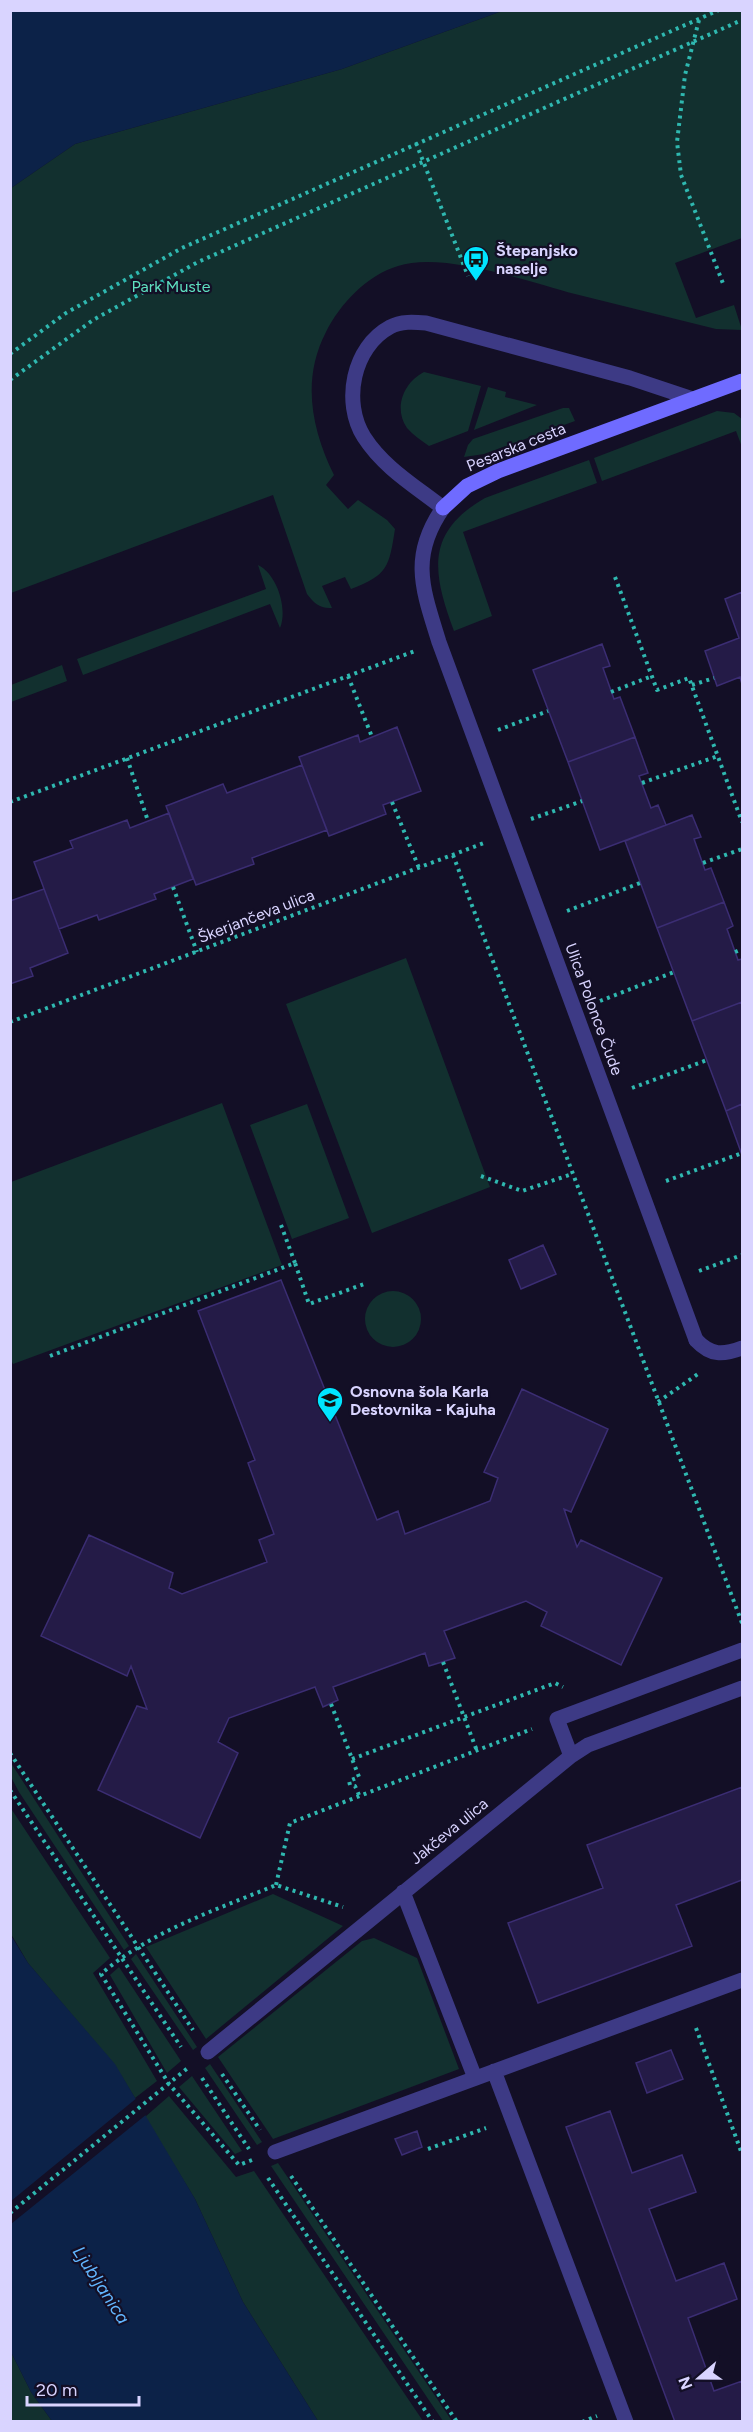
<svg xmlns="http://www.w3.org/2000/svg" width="753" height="2432" viewBox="0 0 753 2432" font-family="Figtree,sans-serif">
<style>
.green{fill:#12302f}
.water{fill:#0c2248}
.pier{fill:#130f26}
.building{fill:#241b47;stroke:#3b2d73;stroke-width:1.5}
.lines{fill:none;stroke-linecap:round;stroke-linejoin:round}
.path{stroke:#2fb8b0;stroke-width:4;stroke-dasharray:3 4.5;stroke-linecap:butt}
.lane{stroke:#3d3a85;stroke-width:15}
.street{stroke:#3d3a85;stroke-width:15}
.secondary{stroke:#6f6bff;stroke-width:15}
.labels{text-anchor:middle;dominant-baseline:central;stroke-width:4.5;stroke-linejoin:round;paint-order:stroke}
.poi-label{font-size:16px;font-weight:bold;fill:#d9d4ff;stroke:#130f26;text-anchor:start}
.park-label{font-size:16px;fill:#5fe0c0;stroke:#130f26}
.street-label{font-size:16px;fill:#d9d4ff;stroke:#130f26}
.water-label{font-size:18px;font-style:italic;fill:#62b6ff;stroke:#130f26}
</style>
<rect width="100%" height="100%" fill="#130f26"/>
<path class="green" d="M 502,11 L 742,11 L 742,238 L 675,263 L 696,318 L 734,305 L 742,330 L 716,329 C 669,317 622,306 575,294 C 529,282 443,251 398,266 C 367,275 340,304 326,332 C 301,380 312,430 334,475 L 326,485 L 348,509 L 358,500 L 387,520 L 395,529 C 389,567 388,575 351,589 L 345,577 L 322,586 L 332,608 C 320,609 314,603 307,594 L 273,495 L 11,593 L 11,188 L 75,144 L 342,69 Z
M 424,372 L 481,386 L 468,431 L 429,446 C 421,440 413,435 407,428 C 393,408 404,382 424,372 Z
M 488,387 L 506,392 L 505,397 L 537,405 L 474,430 Z
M 563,408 L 569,408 L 575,421 L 484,454 L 464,457 L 468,445 L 473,439 Z
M 717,411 L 734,413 L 742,419 L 742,447 L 736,431 L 602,481 L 594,458 Z
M 589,460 L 597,483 L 463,532 L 492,616 L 454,631 C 433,574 424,533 485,498 Z
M 258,565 C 277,574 288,609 280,628 L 270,604 L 83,675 L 77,659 L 266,589 Z
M 62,665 L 67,681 L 11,702 L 11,685 Z
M 406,958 L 490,1187 L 372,1233 L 286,1004 Z
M 222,1103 L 282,1265 L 13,1364 L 10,1358 L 11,1182 Z
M 307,1104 L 349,1218 L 292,1239 L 250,1125 Z
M365 1319a28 28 0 1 1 56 0a28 28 0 1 1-56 0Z
M 11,1763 L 129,1946 L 124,1950 L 19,1792 L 11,1777 Z
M 10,1807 L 110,1958 L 93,1973 L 157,2081 L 135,2098 L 114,2064 L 28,1963 L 11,1934 Z
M 273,1894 L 343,1926 L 206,2039 L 146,1947 Z
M 374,1938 L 417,1958 L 459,2069 L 273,2139 L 218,2057 L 362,1941 Z
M 136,1954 L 197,2047 L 193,2050 L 131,1959 Z
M 119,1967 L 181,2061 L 167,2073 L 110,1975 Z
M 210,2064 L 262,2142 L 257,2145 L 205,2068 Z
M 192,2076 L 242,2151 L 235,2154 L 179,2087 Z
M 169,2096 L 236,2177 L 254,2171 L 423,2421 L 318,2421 L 243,2302 L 195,2199 L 145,2117 Z
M 278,2163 L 452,2421 L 443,2421 L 271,2166 Z
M 10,2350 L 31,2392 L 52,2421 L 11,2421 Z"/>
<path class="water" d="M 11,10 L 502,10 L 502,11 L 342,69 L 75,144 L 11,188 Z
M 10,1934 L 28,1963 L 115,2064 L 195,2199 L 243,2302 L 318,2421 L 52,2421 L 31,2392 L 10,2350 Z"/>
<path class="pier" d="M 138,2097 L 147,2114 L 11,2224 L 11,2201 Z"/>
<path class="building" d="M 742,592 L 742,684 L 740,677 L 717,686 L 705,651 L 739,638 L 725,599 Z
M 602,644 L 610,666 L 603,668 L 614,699 L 620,697 L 635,737 L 568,762 L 533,670 Z
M 397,727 L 421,791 L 383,805 L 386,814 L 329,836 L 299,757 L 358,735 L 360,742 Z
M 635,737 L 648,773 L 639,776 L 651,808 L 658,805 L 666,825 L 600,850 L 568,762 Z
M 302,765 L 327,830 L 252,858 L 254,864 L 196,885 L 166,806 L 223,784 L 227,793 Z
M 169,813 L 193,879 L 154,894 L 156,899 L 99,920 L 97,915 L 59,929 L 34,862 L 73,848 L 70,841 L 127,820 L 130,828 Z
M 692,815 L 701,837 L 694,839 L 705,870 L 711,868 L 724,902 L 657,928 L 625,841 Z
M 44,889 L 68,953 L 30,968 L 33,976 L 10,984 L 10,901 Z
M 724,902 L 733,926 L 727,929 L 738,960 L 742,959 L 742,1002 L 692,1021 L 657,928 Z
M 742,1002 L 742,1104 L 726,1111 L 692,1021 Z
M 742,1104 L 742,1155 L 726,1111 Z
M 543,1245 L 556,1274 L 521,1289 L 509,1260 Z
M 281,1280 L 377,1520 L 398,1511 L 405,1534 L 490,1501 L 498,1478 L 484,1472 L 522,1389 L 608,1429 L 571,1512 L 564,1509 L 577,1547 L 581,1540 L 662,1578 L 621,1665 L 541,1626 L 547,1612 L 526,1601 L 444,1631 L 455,1658 L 429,1666 L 425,1653 L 333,1687 L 338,1700 L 323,1707 L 315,1687 L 229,1718 L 218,1742 L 238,1753 L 200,1838 L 98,1790 L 137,1706 L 147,1709 L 131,1666 L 127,1676 L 41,1636 L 89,1535 L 173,1573 L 169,1588 L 182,1594 L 267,1562 L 259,1540 L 274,1534 L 248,1463 L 255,1460 L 198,1311 Z
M 742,1787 L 742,1880 L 676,1905 L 692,1946 L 538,2003 L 508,1923 L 603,1888 L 587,1845 Z
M 671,2050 L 683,2079 L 647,2093 L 636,2063 Z
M 610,2111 L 632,2173 L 682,2155 L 696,2192 L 649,2209 L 676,2281 L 724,2263 L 737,2299 L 688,2318 L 714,2391 L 742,2381 L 742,2422 L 675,2422 L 566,2127 Z
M 417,2131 L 422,2147 L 402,2155 L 395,2139 Z"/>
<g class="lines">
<path class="path" d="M 699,20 L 685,75 L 677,142 L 681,175 L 724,286
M 416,143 L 468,276
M 10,354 L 66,313 L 182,248 L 719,10
M 10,380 L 93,320 L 198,262 L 742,20
M 615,577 L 657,690 L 689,678 L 742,822
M 348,676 L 372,737
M 692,685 L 714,678
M 611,692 L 652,676
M 498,730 L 548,711
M 127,758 L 148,821
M 642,783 L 718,756
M 10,802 L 415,651
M 392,802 L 419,868
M 531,819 L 582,801
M 453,855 L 742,1623
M 703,863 L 742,849
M 173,887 L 197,952
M 567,911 L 640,883
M 735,952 L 742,949
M 600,1001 L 674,972
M 10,1022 L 484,843
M 632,1088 L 707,1060
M 481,1176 L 522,1191 L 572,1174
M 666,1181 L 742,1153
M 281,1225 L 295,1263
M 699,1271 L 742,1255
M 50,1356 L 295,1263 L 309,1304 L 367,1283
M 658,1402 L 698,1374
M 443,1662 L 477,1751
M 331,1704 L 359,1777 L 349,1781 L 350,1785 L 355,1786 L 359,1795
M 10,1753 L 193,2030
M 352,1759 L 555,1683 L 563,1687
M 10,1790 L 181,2047
M 276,1885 L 290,1823 L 532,1729
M 696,2028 L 742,2154
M 222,2074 L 260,2130
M 202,2078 L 249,2149
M 428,2149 L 486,2128
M 252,2160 L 239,2165 L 169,2084 L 101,1974 C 151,1931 216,1910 276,1885 L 343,1907
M 291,2176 L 457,2422
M 268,2178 L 433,2422
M 10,2213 L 189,2067
M 582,2422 L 597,2416"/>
<path class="lane" d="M 443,508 C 415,486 384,468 364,437 C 342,402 353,347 390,327 C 401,321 414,322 426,323 L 630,378 L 693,399
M 696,1340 C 711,1356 723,1355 742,1348
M 571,1756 L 557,1719 L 742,1650
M 403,1892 L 475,2078
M 208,2052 L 571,1756 L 588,1745 L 742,1688
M 494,2071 L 626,2422
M 275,2152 L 742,1980"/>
<path class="street" d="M 443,508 C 409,557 423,590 439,642 L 696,1340"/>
<path class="secondary" d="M 443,508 L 467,486 L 498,471 L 742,381"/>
</g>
<defs>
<g id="bus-pin" transform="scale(1.35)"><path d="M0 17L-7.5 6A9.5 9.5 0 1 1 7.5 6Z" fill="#00e5ff" stroke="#130f26"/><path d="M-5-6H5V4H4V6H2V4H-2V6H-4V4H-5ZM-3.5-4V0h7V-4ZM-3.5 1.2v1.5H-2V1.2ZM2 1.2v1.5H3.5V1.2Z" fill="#111"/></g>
<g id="school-pin" transform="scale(1.35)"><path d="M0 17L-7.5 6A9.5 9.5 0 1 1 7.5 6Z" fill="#00e5ff" stroke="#130f26"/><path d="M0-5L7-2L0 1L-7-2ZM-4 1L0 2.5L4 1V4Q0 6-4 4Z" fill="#111"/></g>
</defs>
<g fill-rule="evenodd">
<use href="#bus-pin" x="476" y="259"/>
<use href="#school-pin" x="330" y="1400"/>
</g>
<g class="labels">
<g class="poi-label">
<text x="496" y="250">Štepanjsko<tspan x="496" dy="18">naselje</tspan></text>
<text x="350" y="1391">Osnovna šola Karla<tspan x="350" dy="18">Destovnika - Kajuha</tspan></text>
</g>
<g class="park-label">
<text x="171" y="286">Park Muste</text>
</g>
<g class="street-label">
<text transform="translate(516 447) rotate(-22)">Pesarska cesta</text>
<text transform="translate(256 916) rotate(-21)">Škerjančeva ulica</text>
<text transform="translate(594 1009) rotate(70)">Ulica Polonce Čude</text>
<text transform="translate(449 1831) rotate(-39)">Jakčeva ulica</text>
</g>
<g class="water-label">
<text transform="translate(101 2285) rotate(57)">Ljubljanica</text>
</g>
</g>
<rect width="753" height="2432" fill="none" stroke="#d9d4ff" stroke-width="24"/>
<g transform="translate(699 2378) rotate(250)" stroke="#130f26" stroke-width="4.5" paint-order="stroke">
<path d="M0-4.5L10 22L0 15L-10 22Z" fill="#d9d4ff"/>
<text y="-9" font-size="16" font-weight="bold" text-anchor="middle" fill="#d9d4ff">N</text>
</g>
<path d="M27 2396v9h112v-9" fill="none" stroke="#d9d4ff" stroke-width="3"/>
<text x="36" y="2396" font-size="18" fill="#d9d4ff" stroke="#130f26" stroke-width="4.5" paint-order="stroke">20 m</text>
</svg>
